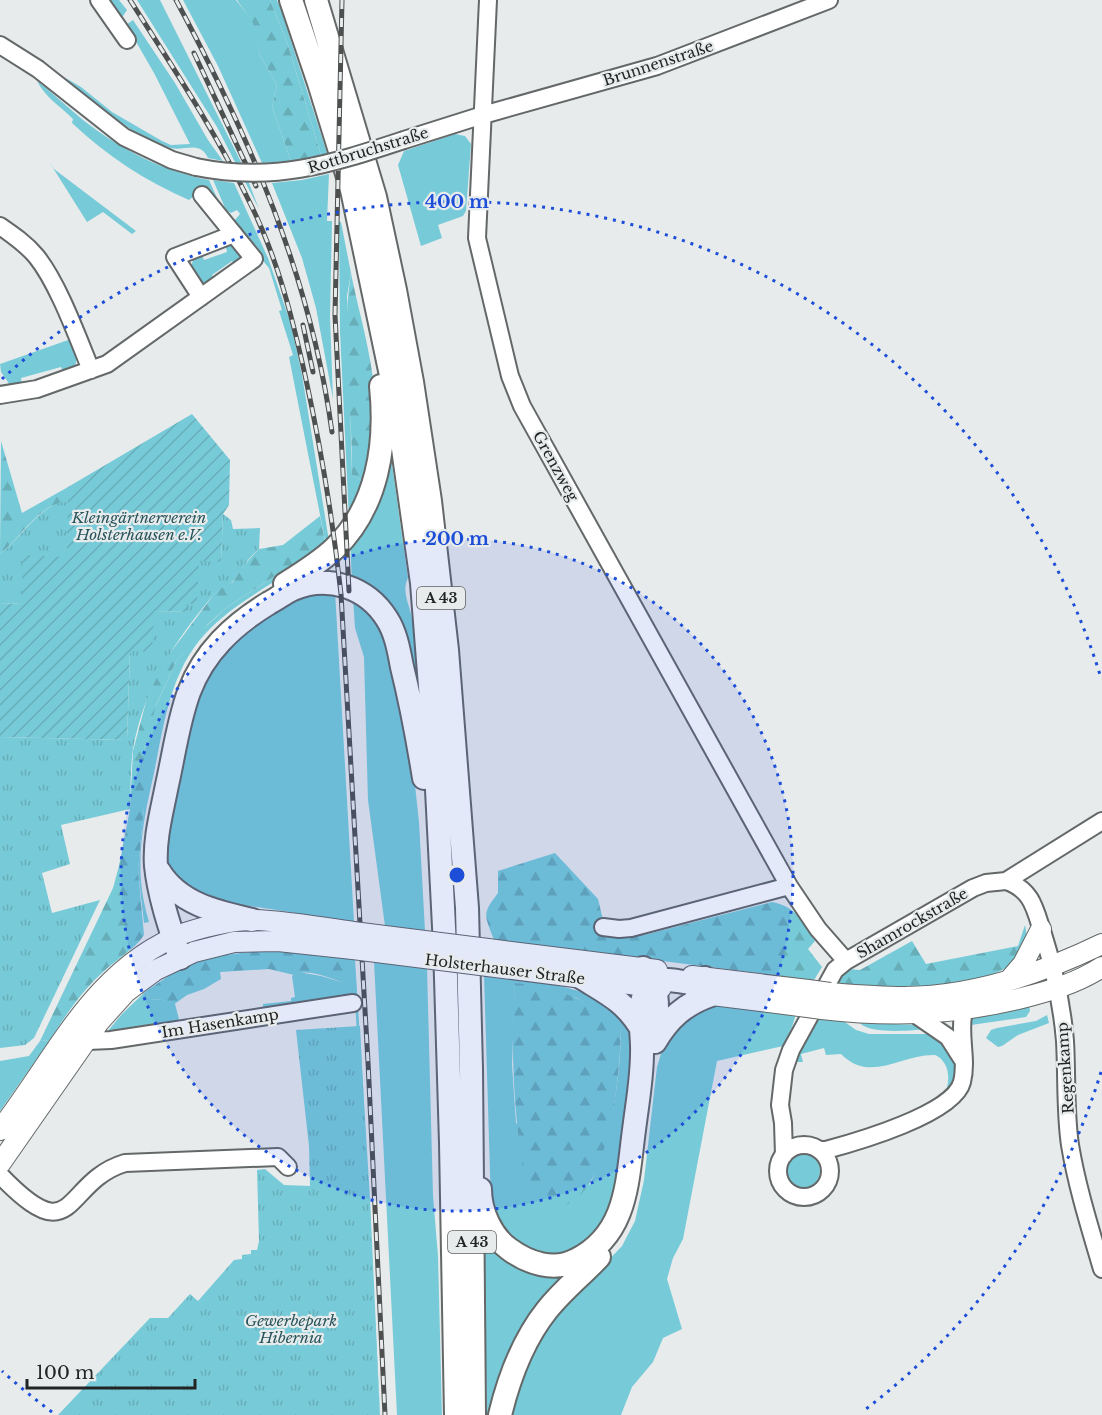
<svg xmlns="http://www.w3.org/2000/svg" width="1102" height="1415" viewBox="0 0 1102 1415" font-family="'Libre Baskerville',serif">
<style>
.grass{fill:#77cbd8;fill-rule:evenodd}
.forest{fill:url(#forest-firs)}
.park{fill:url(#park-tufts)}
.garden{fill:url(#garden-furrows)}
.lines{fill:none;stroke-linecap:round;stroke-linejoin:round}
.minor-casing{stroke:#646868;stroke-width:20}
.major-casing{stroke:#646868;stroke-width:22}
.highway-casing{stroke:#646868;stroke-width:26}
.minor{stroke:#fff;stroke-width:16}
.major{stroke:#fff;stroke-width:20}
.highway{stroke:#fff;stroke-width:22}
.rail-casing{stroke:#4e5050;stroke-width:5}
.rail{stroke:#e7ebec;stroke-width:3;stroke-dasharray:9;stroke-linecap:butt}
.minor-bridge-casing{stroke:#646868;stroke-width:20;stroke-linecap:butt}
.major-bridge-casing{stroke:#646868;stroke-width:22;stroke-linecap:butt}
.minor-bridge{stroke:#fff;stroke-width:16}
.major-bridge{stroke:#fff;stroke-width:20}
.ring{fill:none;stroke:#1d4ed8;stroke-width:3;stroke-dasharray:3 6}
.labels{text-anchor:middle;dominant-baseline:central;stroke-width:4.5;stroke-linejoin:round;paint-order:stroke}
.shield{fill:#e7ebec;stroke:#5d6060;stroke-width:1.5}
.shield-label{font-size:14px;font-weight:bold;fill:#222424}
.street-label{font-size:15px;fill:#222424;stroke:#e7ebec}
.park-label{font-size:15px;font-style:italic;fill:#28545b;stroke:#e7ebec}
.centre{fill:#1d4ed8;stroke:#e7ebec;stroke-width:3}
.ring-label{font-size:18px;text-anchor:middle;font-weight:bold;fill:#1d4ed8;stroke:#e7ebec;stroke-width:4.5;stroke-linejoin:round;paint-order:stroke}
</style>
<defs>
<pattern id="forest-firs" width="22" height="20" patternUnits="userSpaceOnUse" patternTransform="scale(1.5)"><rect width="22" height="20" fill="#77cbd8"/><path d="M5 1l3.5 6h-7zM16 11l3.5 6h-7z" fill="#67aeb9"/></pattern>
<pattern id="park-tufts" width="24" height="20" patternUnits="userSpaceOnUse" patternTransform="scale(1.5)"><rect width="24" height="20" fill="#77cbd8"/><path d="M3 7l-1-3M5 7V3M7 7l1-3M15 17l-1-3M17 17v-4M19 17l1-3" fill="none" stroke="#67aeb9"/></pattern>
<pattern id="garden-furrows" width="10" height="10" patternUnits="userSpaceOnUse" patternTransform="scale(1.5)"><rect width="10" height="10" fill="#77cbd8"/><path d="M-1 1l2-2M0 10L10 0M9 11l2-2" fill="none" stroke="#67aeb9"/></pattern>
</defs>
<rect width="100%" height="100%" fill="#e7ebec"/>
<path class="grass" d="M 105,0 L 119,0 L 127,10 L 119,22 Z
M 137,0 L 160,0 L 241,162 L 259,209 L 217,127 Z
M 183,0 L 236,0 L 254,23 L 260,55 L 277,85 L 272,107 L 291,161 L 262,163 L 218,66 Z
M 270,0 L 277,0 L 281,10 L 327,153 L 321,155 L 288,45 Z
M 133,20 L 175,83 L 208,140 L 223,161 L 208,158 C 199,139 183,153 167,147 C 128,133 95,104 64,77 L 81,87 L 112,112 L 162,141 L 171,145 L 190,144 L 154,73 L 135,40 L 123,27 Z
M 37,81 C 53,93 67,107 83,120 C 120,149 162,171 209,180 L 222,209 L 204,188 L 189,200 C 145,181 107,156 72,123 L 73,119 C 60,106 45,97 37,81 Z
M 455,134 L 465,136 L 471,144 L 466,211 L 463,216 L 438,225 L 442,238 L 421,246 L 398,165 L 404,151 Z
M 48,160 L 54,169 L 136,231 L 132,234 L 103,212 L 87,222 Z
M 329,174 L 327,221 L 332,221 L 330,317 L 333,399 L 316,308 L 302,258 L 272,183 L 302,180 Z
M 213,180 L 234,183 L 268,258 L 291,324 L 302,375 L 329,541 C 319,550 309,559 297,567 C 266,588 232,605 205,634 C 170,672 164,724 154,773 C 146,808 138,845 141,881 C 142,895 145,908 149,922 L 144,923 L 138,870 L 144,807 L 144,749 L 152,714 L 176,662 L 201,631 L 227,607 L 309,554 L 325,540 L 289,357 L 293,355 L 279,311 L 282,310 L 269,268 L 240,233 L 234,221 L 240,214 L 237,210 L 231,213 L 226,210 Z
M 339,222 L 341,222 L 351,273 L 347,296 L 352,475 L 366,483 L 349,519 L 340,332 Z
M 225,244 L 233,245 C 241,254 243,257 237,267 L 232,261 L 212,275 L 216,282 L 200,283 L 191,267 L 194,257 L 201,252 L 204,260 L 227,252 Z
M 71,339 L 77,357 L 75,367 L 64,374 L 61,367 L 21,378 L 22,386 L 10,385 L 1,372 L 0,364 Z
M 389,443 L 408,578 C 401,592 410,605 412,619 C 418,647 417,677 419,705 L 408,664 L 352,582 L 350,540 Z
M 335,591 L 354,922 L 224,902 L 199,893 L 165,871 L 164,835 L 194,701 L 229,643 L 294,598 Z
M 353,598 L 375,615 L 386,643 L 413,767 L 419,822 L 425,931 L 385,926 L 368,800 L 364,657 L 355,628 Z
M 354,958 L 355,959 L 370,1198 L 380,1415 L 355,1001 L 263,1009 L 263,1004 L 291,1001 L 291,998 L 295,997 L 292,976 L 298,972 L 321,976 L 341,982 Z
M 374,961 L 427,967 L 433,1196 L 438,1256 L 442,1415 L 397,1415 Z
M 484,974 C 522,980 574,983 608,1004 C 618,1010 626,1022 635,1030 L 620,1182 L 595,1240 L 553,1259 L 508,1240 L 491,1205 ZM 515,983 L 577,998 L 621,1022 C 621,1079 612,1133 590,1185 L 516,1123 L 512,1065 Z
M 146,991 L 150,999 L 163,1000 L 175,1004 L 179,1019 L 173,1024 L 107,1032 L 122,1014 Z
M 1029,1004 L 1030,1011 L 1026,1017 L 964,1026 L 968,1017 Z
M 710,1006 L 796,1014 L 792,1027 L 783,1046 L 717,1061 L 683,1239 L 673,1258 L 667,1279 L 682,1329 L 663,1338 L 653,1362 L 632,1387 L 621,1415 L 506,1415 L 513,1390 L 546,1326 L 622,1246 L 635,1221 L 644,1180 L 657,1067 L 664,1044 L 674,1024 Z
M 1047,1015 L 1049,1023 L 1018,1035 L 1002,1046 L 998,1047 L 986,1038 L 991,1030 L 997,1028 L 1036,1021 Z
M 815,1016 L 842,1020 L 856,1030 L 869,1034 L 940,1034 C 953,1056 962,1064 951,1090 L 947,1088 C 950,1075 948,1061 935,1055 C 900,1054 871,1084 841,1054 L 826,1055 L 824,1048 L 801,1054 L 803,1062 L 796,1062 L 794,1061 Z
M 860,1023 L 921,1025 L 931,1029 C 915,1030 870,1035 860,1023 Z
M 50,1040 L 0,1111 L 0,1061 L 29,1056 L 40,1041 Z
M786 1171a17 17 0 1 1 34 0a17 17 0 1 1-34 0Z
M 483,1226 L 489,1237 L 575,1268 L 557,1292 L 493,1415 L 487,1415 Z"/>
<path class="forest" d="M 237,0 L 270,0 L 288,45 L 321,155 L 291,161 L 272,107 L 277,85 L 260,55 L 253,23 Z
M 351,273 C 360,319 376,366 375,414 C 374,437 369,460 366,483 L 352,475 C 353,408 340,340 351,273 Z
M 1,441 L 22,513 L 68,487 L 69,502 C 38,503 22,537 0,554 Z
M 320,516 L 325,541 L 309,554 L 227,607 L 208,624 L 176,662 L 156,705 L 144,749 L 144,807 L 138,870 L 144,935 C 135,949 114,961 102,973 C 81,992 65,1016 50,1040 L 40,1041 L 113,888 L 119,866 L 130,809 L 133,751 L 147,698 L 162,664 L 217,590 L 233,582 L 240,570 L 254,554 L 259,549 L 283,545 Z
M 555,853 L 598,899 L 604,924 L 629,933 L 644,935 L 772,902 C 797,907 802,921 815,941 L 808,949 L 822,967 L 814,980 L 494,940 C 485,915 481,915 498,893 L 498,871 Z
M 1025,925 C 1043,999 876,988 835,983 L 840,975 L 849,969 L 860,970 L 912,941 L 926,964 L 1018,946 Z
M 268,951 L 354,958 C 352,968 348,975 341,982 C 328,977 306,968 294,975 L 269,969 L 220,972 L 221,979 L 204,989 L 187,995 L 173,1005 L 163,1000 L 150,999 L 146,991 C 157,984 169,975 181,969 C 208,955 239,953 268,951 Z
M 515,983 C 554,986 588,1001 621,1022 C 621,1064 612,1195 562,1206 C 550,1208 538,1204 528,1197 C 514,1125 510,1055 515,983 Z"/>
<path class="park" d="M 61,502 L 69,502 L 68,557 L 21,604 L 0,603 L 0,554 C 21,538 35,511 61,502 Z
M 223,514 L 231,520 L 233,529 L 260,528 L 259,549 C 248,558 242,569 234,580 C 230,586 220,587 215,593 C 174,642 145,685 133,749 C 130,768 131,789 130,809 L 61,825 L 70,864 L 42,873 L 52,913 L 100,900 L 34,1038 L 25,1045 L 0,1048 L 0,737 L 127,740 L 130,651 L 154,611 L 187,612 L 187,604 L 199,561 L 221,561 Z
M 360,1026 L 380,1415 L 58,1415 L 150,1318 L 168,1318 L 190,1294 L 198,1301 L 234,1260 L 242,1259 L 242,1255 L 251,1254 L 251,1250 L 257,1250 L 259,1241 L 257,1170 L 265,1169 L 284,1185 L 310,1186 L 309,1146 L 296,1030 Z"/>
<path class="garden" d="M 192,414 L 230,460 L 229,505 L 223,514 L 221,562 L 199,561 L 197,604 L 187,604 L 187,612 L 154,611 L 152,652 L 130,651 L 127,740 L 0,737 L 0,603 L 21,604 L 23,555 L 67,557 L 68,487 Z"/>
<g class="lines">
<g class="minor-casing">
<path id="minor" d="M 99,0 L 127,40
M 488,0 L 477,238 L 510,376 L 522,406 L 789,886 L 818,929 L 846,961
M 0,45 L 38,69 L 124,137 L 172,160 L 196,167
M 404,140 L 483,115 L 657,66 L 829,0
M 0,226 C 13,235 26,244 36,256 C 58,283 77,336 91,370
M 201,297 L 175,257 L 234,234
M 0,395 L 37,389 L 107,364 L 254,259 L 202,195
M 1006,881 C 1033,890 1035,910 1043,934 C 1054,969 1062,1004 1065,1041 C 1067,1075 1065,1111 1070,1145 C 1077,1187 1090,1228 1102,1269
M 603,927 L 619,929 L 631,928 L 789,886
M 916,1015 L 948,1037 L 962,1059
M 87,1041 L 111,1040 L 353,1003
M778 1171a26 26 0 1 1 52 0a26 26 0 1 1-52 0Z
M 819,1150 L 826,1150 C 856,1142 954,1114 962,1082 C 968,1058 958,1034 964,1010
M 784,1155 L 783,1123 L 780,1105 L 784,1070 L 791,1050 L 835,970 L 846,961 L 973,888 L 986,883 L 1006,881 L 1102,821
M 0,1175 C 77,1255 62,1182 125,1163 L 278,1157 L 288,1167"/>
</g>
<g class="major-casing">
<path id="major" d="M 488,949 L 657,970
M 488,966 L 661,988
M 692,976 L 808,990
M 1010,979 L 1023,964 L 1041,929
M 696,993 L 800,1006
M 830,993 C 855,995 879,997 904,997 C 973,997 1040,974 1102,944
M 822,1009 C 891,1017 953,1015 1022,998 C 1050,991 1077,983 1102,967
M 0,1130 C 56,1058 94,967 185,933 C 207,926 230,920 253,920 C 286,921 320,927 353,932
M 0,1164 L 99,1022 L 126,992 L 156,970 L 194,952 L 234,942 L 278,941 L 353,949"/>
</g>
<g class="highway-casing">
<path id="highway" d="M 291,0 L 319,83 L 352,190 L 396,399 L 422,583 L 435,751 L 445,946 L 451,1143 L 456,1415
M 316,0 L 375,197 L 395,290 L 412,382 L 430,501 L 447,650 L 467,908 L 471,1069 L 474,1415
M 285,584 C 301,574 319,563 334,549 C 378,507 387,444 381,386
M 159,871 C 179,904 217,912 252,920
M 180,958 C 170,928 159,896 156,866 C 154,839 162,811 167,785 C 174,754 178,722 189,692 C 204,652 233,625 269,603 C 277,599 284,593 293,589 C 328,574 367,587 387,619 C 396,633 399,651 402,667 C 411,703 418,741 424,778
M 643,968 C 662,992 657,1010 655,1038
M 582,978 C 608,994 626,1002 642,1030
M 655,1042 C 669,1018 685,1004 711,995
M 480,1189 C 480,1211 491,1236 509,1249 C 528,1263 554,1272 576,1260 C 628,1234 627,1181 634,1130 C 637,1105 642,1079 642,1053 C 643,1033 635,1003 649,986 C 659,974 680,983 693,983 C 697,983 702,980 705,978
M 500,1415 C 509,1378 523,1340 547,1310 C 563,1290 582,1275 599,1257"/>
</g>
<use href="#minor" class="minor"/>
<use href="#major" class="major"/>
<use href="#highway" class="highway"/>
<g class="rail-casing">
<path id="rail" d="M 130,0 C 172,66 216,132 250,203 C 277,257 292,316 305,375 C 321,448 333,521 341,594 L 368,1062 L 385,1415
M 176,0 C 249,136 311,277 332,432
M 342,0 L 335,315 L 349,591
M 194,53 L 256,186
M 303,325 L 313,372"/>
</g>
<use href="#rail" class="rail"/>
<g class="minor-bridge-casing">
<path id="minor-bridge" d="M 196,167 C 274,183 331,164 404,140"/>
</g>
<g class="major-bridge-casing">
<path id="major-bridge" d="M 353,932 L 488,949
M 353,949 L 488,966
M 808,990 L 830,993
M 800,1006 L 822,1009"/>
</g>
<use href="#minor-bridge" class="minor-bridge"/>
<use href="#major-bridge" class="major-bridge"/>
</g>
<circle cx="457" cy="875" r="336" fill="#1d4ed8" fill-opacity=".12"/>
<g class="ring">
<circle cx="457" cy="875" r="336"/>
<path d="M1101 1072A673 673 0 0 1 862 1412M52 1412A673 673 0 0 1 2 1371M2 379A673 673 0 0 1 1101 678"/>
</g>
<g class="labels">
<g class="shield">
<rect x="417" y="587" width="48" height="22" rx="4.5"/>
<rect x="448" y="1231" width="48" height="22" rx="4.5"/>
</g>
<g class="shield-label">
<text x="441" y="598">A 43</text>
<text x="472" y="1242">A 43</text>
</g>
<g class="street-label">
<text transform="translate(658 63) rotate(-18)">Brunnenstraße</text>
<text transform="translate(368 150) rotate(-17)">Rottbruchstraße</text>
<text transform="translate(556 466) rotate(61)">Grenzweg</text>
<text transform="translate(912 923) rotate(-30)">Shamrockstraße</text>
<text transform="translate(505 969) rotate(7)">Holsterhauser Straße</text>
<text transform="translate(220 1023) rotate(-9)">Im Hasenkamp</text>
<text transform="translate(1065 1068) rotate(-94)">Regenkamp</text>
</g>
<g class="park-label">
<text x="139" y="517">Kleingärtnerverein<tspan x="139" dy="17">Holsterhausen e.V.</tspan></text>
<text x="291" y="1320">Gewerbepark<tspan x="291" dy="17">Hibernia</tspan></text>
</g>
</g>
<circle cx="457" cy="875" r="9" class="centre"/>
<g class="ring-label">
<text x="457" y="208">400 m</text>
<text x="457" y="545">200 m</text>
</g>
<path d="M27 1379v9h168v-9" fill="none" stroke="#222424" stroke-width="3"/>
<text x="36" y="1379" font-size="18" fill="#222424" stroke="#e7ebec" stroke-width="4.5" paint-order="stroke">100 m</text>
</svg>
